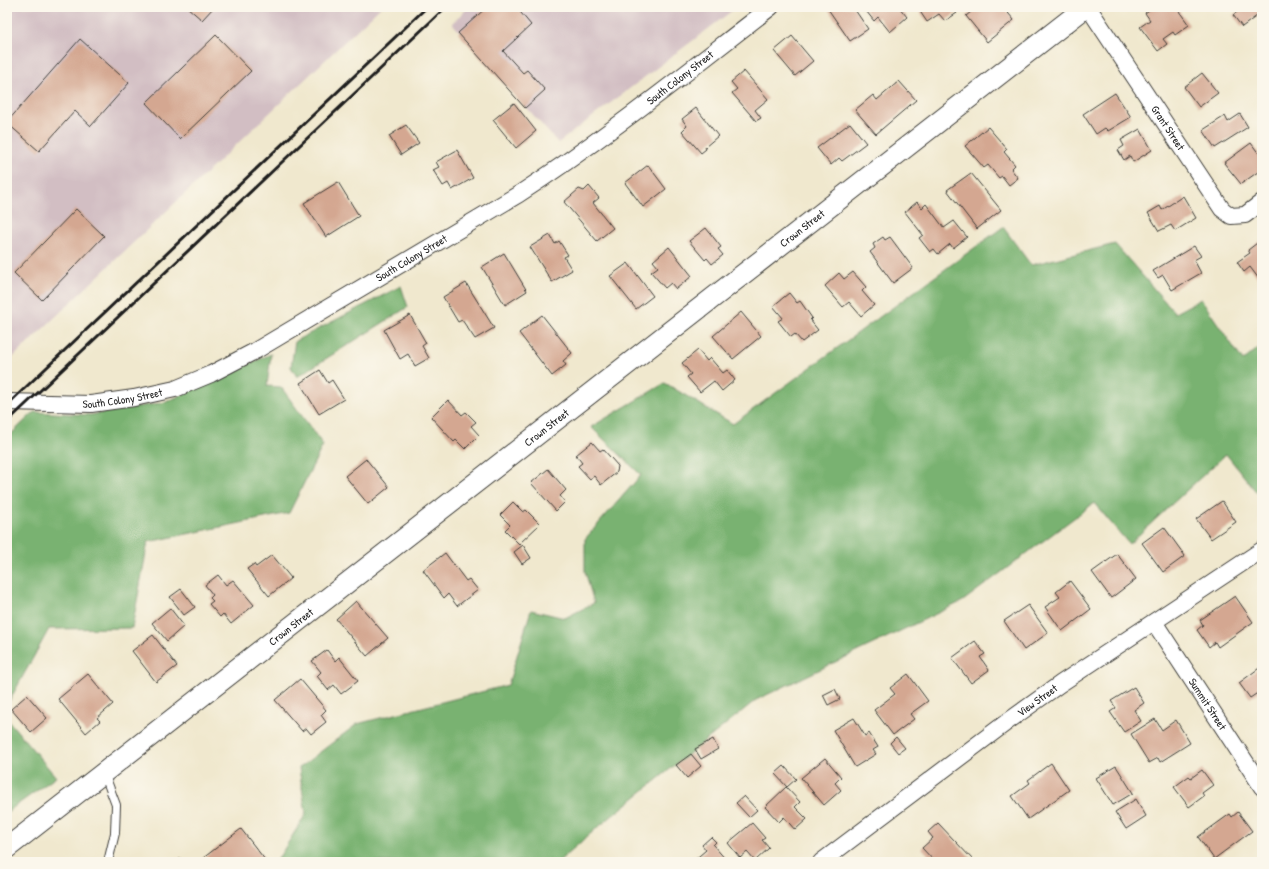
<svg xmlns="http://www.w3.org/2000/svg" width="1269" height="869" viewBox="0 0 1269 869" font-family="'Patrick Hand',sans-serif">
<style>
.industrial{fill:#d2bec3}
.forest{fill:#79b271;stroke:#4a6746}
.building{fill:#d4a791}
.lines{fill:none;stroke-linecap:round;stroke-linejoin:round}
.service-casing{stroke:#3c3b37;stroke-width:10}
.minor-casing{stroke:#3c3b37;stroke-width:18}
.tertiary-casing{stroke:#3c3b37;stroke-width:22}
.service{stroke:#fff;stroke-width:8}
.minor{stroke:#fff;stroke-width:16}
.tertiary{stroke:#fff;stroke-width:20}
.rail{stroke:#1c1c1c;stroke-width:3}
.labels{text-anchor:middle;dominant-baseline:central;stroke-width:3.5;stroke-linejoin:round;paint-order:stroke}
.street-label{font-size:11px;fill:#1c1c1c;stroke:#fbf7ec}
</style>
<rect width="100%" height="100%" fill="#fbf7ec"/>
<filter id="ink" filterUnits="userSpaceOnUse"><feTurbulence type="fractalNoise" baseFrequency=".025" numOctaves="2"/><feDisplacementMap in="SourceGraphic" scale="8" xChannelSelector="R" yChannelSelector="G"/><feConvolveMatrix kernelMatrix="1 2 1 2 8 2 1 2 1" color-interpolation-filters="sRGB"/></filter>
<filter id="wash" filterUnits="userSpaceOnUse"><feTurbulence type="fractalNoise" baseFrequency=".012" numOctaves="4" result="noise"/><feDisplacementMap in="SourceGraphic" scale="16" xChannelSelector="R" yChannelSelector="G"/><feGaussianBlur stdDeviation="0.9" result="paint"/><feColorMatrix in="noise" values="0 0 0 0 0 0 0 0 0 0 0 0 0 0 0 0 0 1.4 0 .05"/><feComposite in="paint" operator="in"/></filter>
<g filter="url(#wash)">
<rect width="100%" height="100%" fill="#f0e8ce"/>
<path class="industrial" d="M 7,7 L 381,7 L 7,363 Z
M 469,7 L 737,7 L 558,143 L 452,23 Z"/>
<path class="forest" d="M 1003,227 L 1031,265 L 1115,244 L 1175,313 L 1201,299 L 1243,361 L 1262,345 L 1262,499 L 1226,454 L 1129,544 L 1094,503 L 963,601 L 756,700 L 597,828 L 558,862 L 276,862 L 306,814 L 299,768 L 357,724 L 508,685 L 531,610 L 565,618 L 594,603 L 585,571 L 585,539 L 641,475 L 591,427 L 665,383 L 733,424 Z
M 401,286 L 408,307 L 297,377 L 291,367 L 295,341 Z
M 271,354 L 267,386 L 281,387 L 323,445 L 289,513 L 148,542 L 132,628 L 49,629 L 7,705 L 7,438 L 34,412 L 90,415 L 166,402 Z
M 7,719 L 56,777 L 7,812 Z"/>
<g id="blocks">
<path class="building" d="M 187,7 L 214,7 L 202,20 Z
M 487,7 L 516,7 L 531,25 L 503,51 L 523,73 L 527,70 L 545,90 L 525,108 L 458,33 Z
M 831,7 L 853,7 L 868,29 L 850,41 L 828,9 Z
M 863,7 L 899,7 L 907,17 L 890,32 L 878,17 L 874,21 Z
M 917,7 L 953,7 L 957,13 L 945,21 L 939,14 L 927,22 Z
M 977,7 L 1003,7 L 1014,20 L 987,42 L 966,16 Z
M 1153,7 L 1176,7 L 1189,25 L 1175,35 L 1173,32 L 1163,39 L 1167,44 L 1158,51 L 1140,27 L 1150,20 L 1145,13 Z
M 1244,7 L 1262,7 L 1262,12 L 1242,27 L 1233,15 Z
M 216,35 L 251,71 L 180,139 L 146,103 Z
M 792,36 L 813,61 L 795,76 L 774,51 Z
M 80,39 L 129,83 L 91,126 L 75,111 L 39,151 L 7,123 L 7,122 Z
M 744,71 L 768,99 L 755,110 L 761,118 L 756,121 L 732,93 L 737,89 L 731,82 Z
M 1202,73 L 1218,93 L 1199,107 L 1184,87 Z
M 899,81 L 916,100 L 876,134 L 855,110 L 873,95 L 877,100 Z
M 1115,93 L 1131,117 L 1108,131 L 1105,128 L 1096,134 L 1083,114 Z
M 514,103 L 536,131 L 516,148 L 493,120 Z
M 696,108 L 718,136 L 705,147 L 706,149 L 701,153 L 682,131 L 687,126 L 682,119 Z
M 1240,114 L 1248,127 L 1215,148 L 1203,130 L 1225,116 L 1228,122 Z
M 850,123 L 866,143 L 842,161 L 839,158 L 831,165 L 817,148 Z
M 406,125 L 419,143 L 401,155 L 389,136 Z
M 988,127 L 1007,149 L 1004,152 L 1015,165 L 1011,169 L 1018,178 L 1009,185 L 1002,176 L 999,178 L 988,165 L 984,168 L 965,146 Z
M 1140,129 L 1152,150 L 1133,162 L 1130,156 L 1124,160 L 1118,150 L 1124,146 L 1121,140 Z
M 1251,143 L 1262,158 L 1262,169 L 1241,184 L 1224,163 Z
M 457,150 L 473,178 L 452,190 L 448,183 L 443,186 L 433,170 L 439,167 L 436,162 Z
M 648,165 L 666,189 L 643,207 L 625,183 Z
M 971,173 L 1001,210 L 977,229 L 947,190 Z
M 338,182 L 359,216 L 326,237 L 304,203 Z
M 589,186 L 599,198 L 593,203 L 613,228 L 597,241 L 564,202 L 579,189 L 584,191 Z
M 1183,196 L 1196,218 L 1175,231 L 1171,225 L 1159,231 L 1148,213 L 1160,206 L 1162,210 Z
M 917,202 L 922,208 L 926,204 L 944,228 L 954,221 L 967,237 L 953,248 L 950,244 L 938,254 L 934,249 L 930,252 L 919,238 L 923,235 L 905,212 Z
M 76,209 L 104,236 L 42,300 L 14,273 Z
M 706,228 L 721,247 L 718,249 L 723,255 L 712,264 L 707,258 L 705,260 L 689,241 Z
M 550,235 L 555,244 L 559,241 L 568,255 L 564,257 L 572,270 L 552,282 L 530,247 Z
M 883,237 L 885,240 L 890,237 L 913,268 L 893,283 L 870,252 L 875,248 L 873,244 Z
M 1261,240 L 1262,241 L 1262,283 L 1250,267 L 1244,272 L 1237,262 L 1250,253 L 1248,250 Z
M 1194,246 L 1201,256 L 1194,260 L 1201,273 L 1172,290 L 1163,275 L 1158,278 L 1153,271 Z
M 669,247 L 692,276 L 676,289 L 671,283 L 665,288 L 651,272 L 658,267 L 653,261 Z
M 504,253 L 527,291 L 505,305 L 482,267 Z
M 628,263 L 653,296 L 636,309 L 610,276 Z
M 853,272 L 866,287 L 862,291 L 874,305 L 861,316 L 849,302 L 843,307 L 825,286 L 839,273 L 844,279 Z
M 466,283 L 494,328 L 475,339 L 462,320 L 458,322 L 443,297 Z
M 789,293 L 797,303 L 800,301 L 812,318 L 810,320 L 818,330 L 802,342 L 795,334 L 791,337 L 778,321 L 783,318 L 773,306 Z
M 741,312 L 761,336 L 733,359 L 713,336 Z
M 410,315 L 426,343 L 422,346 L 429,358 L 415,366 L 408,354 L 400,359 L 384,330 Z
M 542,315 L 572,353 L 563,361 L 566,365 L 552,376 L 519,333 Z
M 698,350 L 707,361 L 710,358 L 723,373 L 727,370 L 735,380 L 722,391 L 714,381 L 700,392 L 687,377 L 691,374 L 682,363 Z
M 320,370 L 328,383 L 332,380 L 344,399 L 319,414 L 300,383 Z
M 448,400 L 462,415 L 466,412 L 476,422 L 471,426 L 479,435 L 465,449 L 456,440 L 454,442 L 431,417 Z
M 592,442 L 600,451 L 603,449 L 618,466 L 617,472 L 601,485 L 594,476 L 590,479 L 578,466 L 582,463 L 576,455 Z
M 366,459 L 389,487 L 368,504 L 345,476 Z
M 548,469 L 566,490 L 560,496 L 565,502 L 556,511 L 531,483 Z
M 1222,501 L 1236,522 L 1211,539 L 1196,519 Z
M 513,502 L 523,512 L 526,510 L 540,524 L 519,544 L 505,530 L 510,525 L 500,515 Z
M 1164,527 L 1185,556 L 1163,572 L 1142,543 Z
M 523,545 L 531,558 L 522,564 L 514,552 Z
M 445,553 L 466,581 L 469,579 L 478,590 L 457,606 L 448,594 L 444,598 L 423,570 Z
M 1117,554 L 1136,579 L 1111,598 L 1092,572 Z
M 272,555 L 291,578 L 269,596 L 247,569 L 254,564 L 256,567 Z
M 218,575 L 226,585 L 233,580 L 254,605 L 231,624 L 223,614 L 220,617 L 209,604 L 213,601 L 210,598 L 213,595 L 205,585 Z
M 1070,581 L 1091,609 L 1062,631 L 1045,607 L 1060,597 L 1056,592 Z
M 181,589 L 195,607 L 184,615 L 170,597 Z
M 1235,596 L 1253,622 L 1218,647 L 1215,642 L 1209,647 L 1197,630 L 1203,625 L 1200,620 Z
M 356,601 L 388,638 L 367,656 L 336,619 Z
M 1028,605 L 1048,633 L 1024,650 L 1004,621 Z
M 170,608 L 184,626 L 167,641 L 152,623 Z
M 153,635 L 177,666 L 156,682 L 132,651 Z
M 975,641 L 985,654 L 980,657 L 989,670 L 971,683 L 952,658 Z
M 327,650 L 335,661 L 339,657 L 358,681 L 341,694 L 334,685 L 328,690 L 317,676 L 321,672 L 312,661 Z
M 1262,666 L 1262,695 L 1259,692 L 1250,698 L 1239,683 Z
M 88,674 L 113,704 L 97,718 L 100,721 L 86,733 L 58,699 Z
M 908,674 L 928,701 L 910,714 L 914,719 L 893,735 L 874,710 L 895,694 L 890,688 Z
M 300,679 L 326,710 L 321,715 L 326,722 L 311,734 L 306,728 L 302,731 L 275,700 Z
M 1134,687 L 1144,703 L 1134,710 L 1141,721 L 1124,732 L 1110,712 L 1116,708 L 1111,701 Z
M 835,689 L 840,699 L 828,705 L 823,695 Z
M 27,695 L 47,718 L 31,732 L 11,709 Z
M 854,718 L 865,736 L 869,733 L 878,747 L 873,750 L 876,754 L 855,767 L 833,730 Z
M 1155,719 L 1162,730 L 1176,720 L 1190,743 L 1160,762 L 1158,758 L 1149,763 L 1131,734 Z
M 896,737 L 905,748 L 898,753 L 890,743 Z
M 713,739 L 718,749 L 701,759 L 695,749 Z
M 691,754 L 701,766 L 687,778 L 676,765 Z
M 825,758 L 841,777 L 835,783 L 841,790 L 824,805 L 801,778 Z
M 1051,763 L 1069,790 L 1028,819 L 1012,796 L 1030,783 L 1028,780 Z
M 784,766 L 796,779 L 787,787 L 775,774 Z
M 1116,766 L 1133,793 L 1113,805 L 1096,778 Z
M 1202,770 L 1213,785 L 1202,793 L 1204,796 L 1189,807 L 1174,787 L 1189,776 L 1191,778 Z
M 786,787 L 800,802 L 795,807 L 807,819 L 795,830 L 784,817 L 779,822 L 765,807 Z
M 744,796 L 757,810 L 749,817 L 736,803 Z
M 1136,799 L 1146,816 L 1126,829 L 1115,812 Z
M 1238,812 L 1252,831 L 1214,859 L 1198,837 L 1230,814 L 1232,817 Z
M 752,823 L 765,838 L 762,840 L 769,848 L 755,861 L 747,852 L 740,858 L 728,843 Z
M 938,823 L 973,860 L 971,862 L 935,862 L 922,848 L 933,838 L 928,832 Z
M 241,829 L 266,861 L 265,862 L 198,862 Z
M 711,837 L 716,842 L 713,845 L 728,862 L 692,862 L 706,850 L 702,845 Z
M 181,858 L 184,862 L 175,862 Z"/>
</g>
</g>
<g filter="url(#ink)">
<use href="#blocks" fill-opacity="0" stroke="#3c3b37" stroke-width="1"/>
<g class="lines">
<g class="service-casing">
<path id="service" d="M 104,773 L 116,805 L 115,833 L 108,862"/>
</g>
<g class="minor-casing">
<g id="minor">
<path id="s1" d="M 1088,7 L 1222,209 L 1231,216 L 1245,215 L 1262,202"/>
<path id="s2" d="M 7,402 L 91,404 L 134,398 L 175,389 L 211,374 L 255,351 L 519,194 C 607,137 688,71 771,7"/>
<path id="s3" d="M 1154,622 L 1262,787"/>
<path id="s4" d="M 821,862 L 1007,722 L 1060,684 L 1262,550"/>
</g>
</g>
<g class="tertiary-casing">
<g id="tertiary">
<path id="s5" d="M 7,848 L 1086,7"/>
</g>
</g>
<use href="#service" class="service"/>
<use href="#minor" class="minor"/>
<use href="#tertiary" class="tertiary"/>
<path class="rail" d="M 7,405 L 427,7
M 7,422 L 446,7"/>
</g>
</g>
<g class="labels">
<g class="street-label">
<text stroke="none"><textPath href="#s2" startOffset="764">South Colony Street</textPath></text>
<text stroke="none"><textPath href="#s1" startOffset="145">Grant Street</textPath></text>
<text stroke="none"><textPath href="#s5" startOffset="1008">Crown Street</textPath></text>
<text stroke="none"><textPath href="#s2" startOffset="440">South Colony Street</textPath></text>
<text stroke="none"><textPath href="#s2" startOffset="116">South Colony Street</textPath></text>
<text stroke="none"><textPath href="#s5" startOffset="684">Crown Street</textPath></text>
<text stroke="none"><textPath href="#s5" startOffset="360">Crown Street</textPath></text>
<text stroke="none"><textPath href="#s4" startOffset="270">View Street</textPath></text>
<text stroke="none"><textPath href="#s3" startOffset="98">Summit Street</textPath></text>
</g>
</g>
<rect width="1269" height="869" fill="none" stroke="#fbf7ec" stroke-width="24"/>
</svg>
